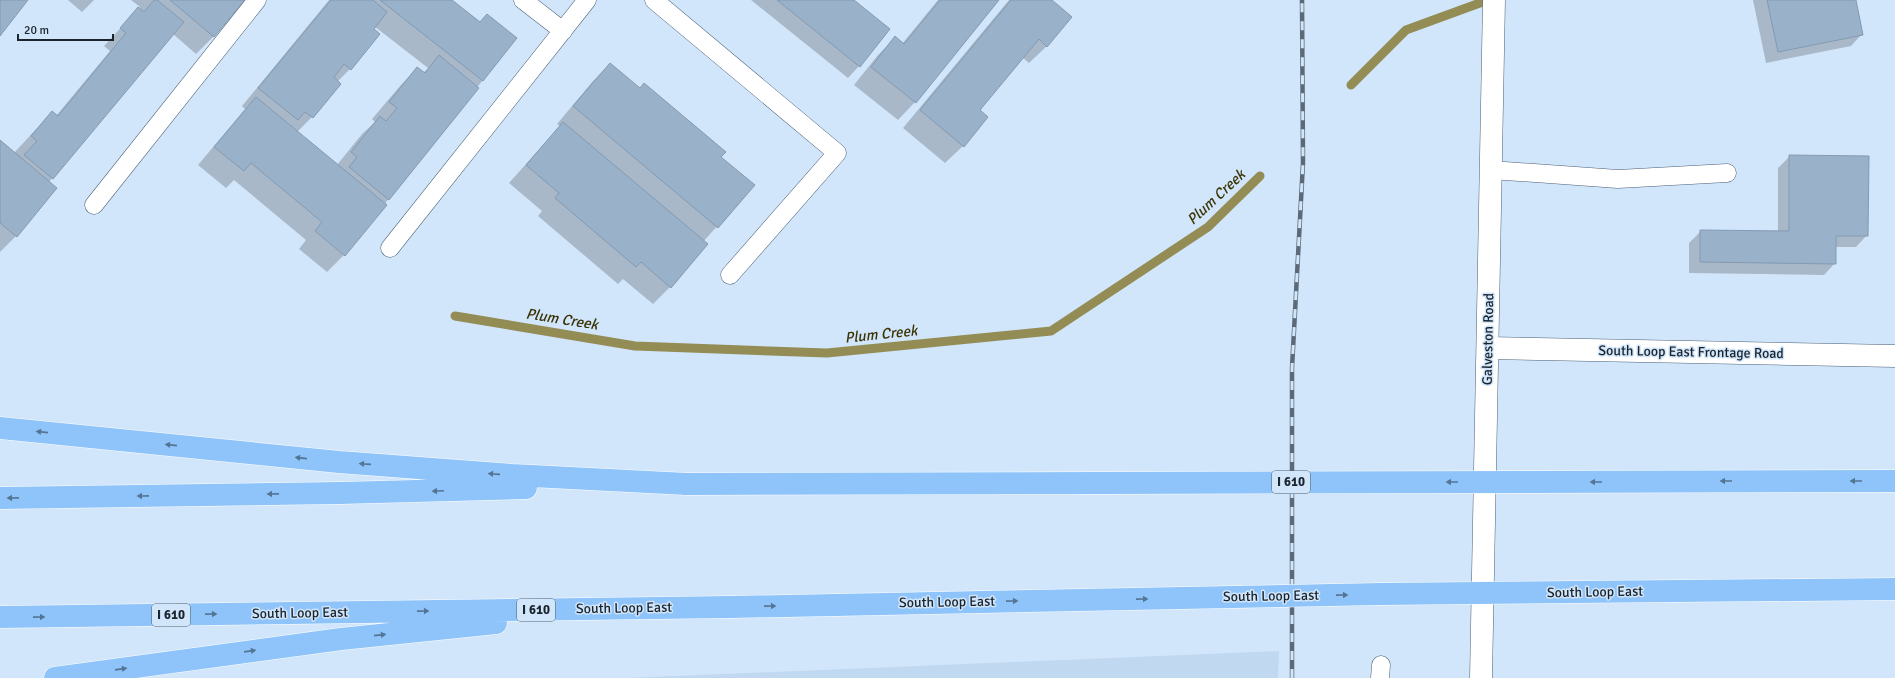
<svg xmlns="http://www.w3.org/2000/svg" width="1895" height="678" viewBox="0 0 1895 678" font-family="Signika,sans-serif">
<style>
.built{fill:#c1d8f1}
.shadow{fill:#0003;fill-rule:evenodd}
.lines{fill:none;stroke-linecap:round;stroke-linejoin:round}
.stream{stroke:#938d55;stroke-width:9}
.building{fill:#99b1c9;stroke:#829ab2}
.lane-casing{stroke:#4a6076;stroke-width:19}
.secondary-casing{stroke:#4a6076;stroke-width:23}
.highway-casing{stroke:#fff;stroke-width:23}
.lane{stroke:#fff;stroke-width:18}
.secondary{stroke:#fff;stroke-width:22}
.highway{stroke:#8ec4fa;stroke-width:22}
.rail-casing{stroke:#5c6a77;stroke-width:4.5}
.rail{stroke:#d2e6fb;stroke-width:3;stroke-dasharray:9;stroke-linecap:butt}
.highway-bridge-casing{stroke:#fff;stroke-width:23;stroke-linecap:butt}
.highway-bridge{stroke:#8ec4fa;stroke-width:22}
.oneway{fill:#547494}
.labels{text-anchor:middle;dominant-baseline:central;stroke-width:3;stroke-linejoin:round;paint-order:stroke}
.shield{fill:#d2e6fb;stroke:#515e6b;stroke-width:1}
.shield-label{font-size:13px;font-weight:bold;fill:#1a242d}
.street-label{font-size:14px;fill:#1a242d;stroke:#d2e6fb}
.water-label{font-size:15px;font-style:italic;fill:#3a3405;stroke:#d2e6fb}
</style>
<rect width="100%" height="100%" fill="#d2e6fb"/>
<path class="built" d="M 1279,651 L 1278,678 L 628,678 Z"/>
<path class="shadow" d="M 68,0 L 94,0 L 82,12 Z
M 131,0 L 244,0 L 214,36 L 196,54 L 173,34 L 49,182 L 16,236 L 0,252 L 0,142 L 14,153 L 52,112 L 56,116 L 110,51 L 104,46 L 140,7 Z
M 329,0 L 450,0 L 479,23 L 487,15 L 483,80 L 344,255 L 327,272 L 299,249 L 306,240 L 234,180 L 226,188 L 198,165 L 245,109 L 242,106 ZM 374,26 L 428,68 L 423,73 L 417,68 L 400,86 L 372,119 L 375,122 L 362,134 L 337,165 L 297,132 L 312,117 L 337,82 L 350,69 Z
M 751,0 L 853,0 L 889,29 L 859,66 L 848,78 Z
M 938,0 L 998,0 L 915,102 L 898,120 L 854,85 L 878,55 L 895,38 L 902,44 Z
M 1009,0 L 1050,0 L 1047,46 L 1029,63 L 1023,58 L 979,111 L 963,146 L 945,163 L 903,128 Z
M 1753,0 L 1855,0 L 1862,34 L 1851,46 L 1766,63 Z
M 610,64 L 753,186 L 703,242 L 670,287 L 653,304 L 623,279 L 618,284 L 538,216 L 542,211 L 509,183 L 560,126 L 557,124 L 593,81 Z
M 1790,156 L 1867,235 L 1856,247 L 1835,247 L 1835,263 L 1824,275 L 1689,273 L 1689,243 L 1701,231 L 1778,232 L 1778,168 Z"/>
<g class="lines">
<path class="stream" d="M 1351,85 L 1406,30 L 1488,0
M 455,316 L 635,346 L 827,353 L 1051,331 L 1208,227 L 1260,176"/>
</g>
<path class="building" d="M 0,0 L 28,0 L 0,36 Z
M 154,0 L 157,0 L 184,22 L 53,179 L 24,155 L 37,141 L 31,136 L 52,111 L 58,116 L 126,33 L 120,28 L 138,7 L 144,12 Z
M 170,0 L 245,0 L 214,37 Z
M 331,0 L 373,0 L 387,12 L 374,29 L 380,34 L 351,70 L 344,64 L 334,77 L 341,84 L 313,118 L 305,112 L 298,120 L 258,88 Z
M 380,0 L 452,0 L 480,22 L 487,14 L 517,38 L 483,81 Z
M 777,0 L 854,0 L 890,29 L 860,67 Z
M 940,0 L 999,0 L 916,103 L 871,67 L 895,36 L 904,44 Z
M 1011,0 L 1052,0 L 1072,17 L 1047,47 L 1039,39 L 980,110 L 988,117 L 964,147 L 920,110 Z
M 1767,0 L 1856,0 L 1863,35 L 1778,52 Z
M 439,55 L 479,88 L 389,200 L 349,167 L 357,157 L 351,152 L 380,116 L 386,121 L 397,108 L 389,102 L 417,67 L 425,73 Z
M 610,63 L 640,88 L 644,83 L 726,152 L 721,157 L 755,185 L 718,228 L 573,106 Z
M 256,97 L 387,205 L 345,256 L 315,231 L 322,222 L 251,163 L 244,171 L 214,147 Z
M 563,122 L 708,244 L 671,288 L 641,262 L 636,267 L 555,198 L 559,193 L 526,165 Z
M 0,140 L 57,188 L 17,237 L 0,223 Z
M 1789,155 L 1869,156 L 1868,236 L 1836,236 L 1836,264 L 1700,262 L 1700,230 L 1789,231 Z"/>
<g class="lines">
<g class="lane-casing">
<path id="lane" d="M 523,0 L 563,31
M 654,0 L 837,153 L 730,275
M 1491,170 L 1618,179 L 1727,173
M 94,205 L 257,0
M 390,248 L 587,0
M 1380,678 L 1381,665"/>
</g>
<g class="secondary-casing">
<path id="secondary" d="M 1488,348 L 1895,356
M 1481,678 L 1494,0"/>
</g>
<g class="highway-casing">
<path id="highway" d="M 0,428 L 339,462 L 512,475 L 687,484
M 0,498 L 340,493 L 526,488
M 0,617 L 731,607
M 55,678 L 341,639 L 496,623"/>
</g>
<use href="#lane" class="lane"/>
<use href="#secondary" class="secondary"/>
<use href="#highway" class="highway"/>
<g class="rail-casing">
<path id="rail" d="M 1292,678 L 1292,368 L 1303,163 L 1302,0"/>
</g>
<use href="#rail" class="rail"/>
<g class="highway-bridge-casing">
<path id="highway-bridge" d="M 687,484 L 1895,481
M 731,607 L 1381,594 L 1895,589"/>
</g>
<use href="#highway-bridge" class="highway-bridge"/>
</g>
<defs><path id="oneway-solid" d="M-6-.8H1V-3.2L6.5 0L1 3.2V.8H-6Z"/></defs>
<g class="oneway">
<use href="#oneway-solid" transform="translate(42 432) rotate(-174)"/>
<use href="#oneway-solid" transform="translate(171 445) rotate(-174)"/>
<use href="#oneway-solid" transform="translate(301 458) rotate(-174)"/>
<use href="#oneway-solid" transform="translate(365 464) rotate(-176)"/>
<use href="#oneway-solid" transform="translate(494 474) rotate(-176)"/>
<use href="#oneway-solid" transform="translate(1726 481) rotate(180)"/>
<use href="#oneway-solid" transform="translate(1856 481) rotate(180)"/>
<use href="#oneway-solid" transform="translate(1452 482) rotate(180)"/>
<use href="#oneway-solid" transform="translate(1596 482) rotate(180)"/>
<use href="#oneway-solid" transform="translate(438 491) rotate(178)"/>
<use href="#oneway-solid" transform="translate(273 494) rotate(179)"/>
<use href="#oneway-solid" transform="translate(143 496) rotate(179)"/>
<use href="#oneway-solid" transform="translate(13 498) rotate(179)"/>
<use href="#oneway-solid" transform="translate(1342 595) rotate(-1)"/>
<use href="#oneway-solid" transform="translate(1142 599) rotate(-1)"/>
<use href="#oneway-solid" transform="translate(1012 601) rotate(-1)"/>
<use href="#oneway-solid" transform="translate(770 606) rotate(-1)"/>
<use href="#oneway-solid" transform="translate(423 611) rotate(-1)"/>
<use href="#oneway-solid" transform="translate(211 614) rotate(-1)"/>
<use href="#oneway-solid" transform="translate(39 617) rotate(-1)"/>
<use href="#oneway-solid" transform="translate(380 635) rotate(-6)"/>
<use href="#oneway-solid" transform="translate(250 651) rotate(-8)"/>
<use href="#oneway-solid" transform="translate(121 669) rotate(-8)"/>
</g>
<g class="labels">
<g class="shield">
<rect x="1272" y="471" width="38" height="22" rx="3"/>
<rect x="517" y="599" width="38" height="22" rx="3"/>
<rect x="152" y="604" width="38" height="22" rx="3"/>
</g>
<g class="shield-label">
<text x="1291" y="482">I 610</text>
<text x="536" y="610">I 610</text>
<text x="171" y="615">I 610</text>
</g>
<g class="street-label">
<text transform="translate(1488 339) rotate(-89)">Galveston Road</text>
<text transform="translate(1691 352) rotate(1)">South Loop East Frontage Road</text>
<text transform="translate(1595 592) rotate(-1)">South Loop East</text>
<text transform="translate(1271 596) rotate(-1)">South Loop East</text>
<text transform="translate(947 602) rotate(-1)">South Loop East</text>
<text transform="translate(624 608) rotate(-1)">South Loop East</text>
<text transform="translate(300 613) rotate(-1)">South Loop East</text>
</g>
<g class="water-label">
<text transform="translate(1216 197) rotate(-43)">Plum Creek</text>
<text transform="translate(562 319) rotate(9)">Plum Creek</text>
<text transform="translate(881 334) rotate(-6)">Plum Creek</text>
</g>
</g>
<path d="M18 34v6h95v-6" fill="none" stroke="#1a242d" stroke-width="2"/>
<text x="24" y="34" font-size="12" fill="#1a242d" stroke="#d2e6fb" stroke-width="3" paint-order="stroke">20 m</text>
</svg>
